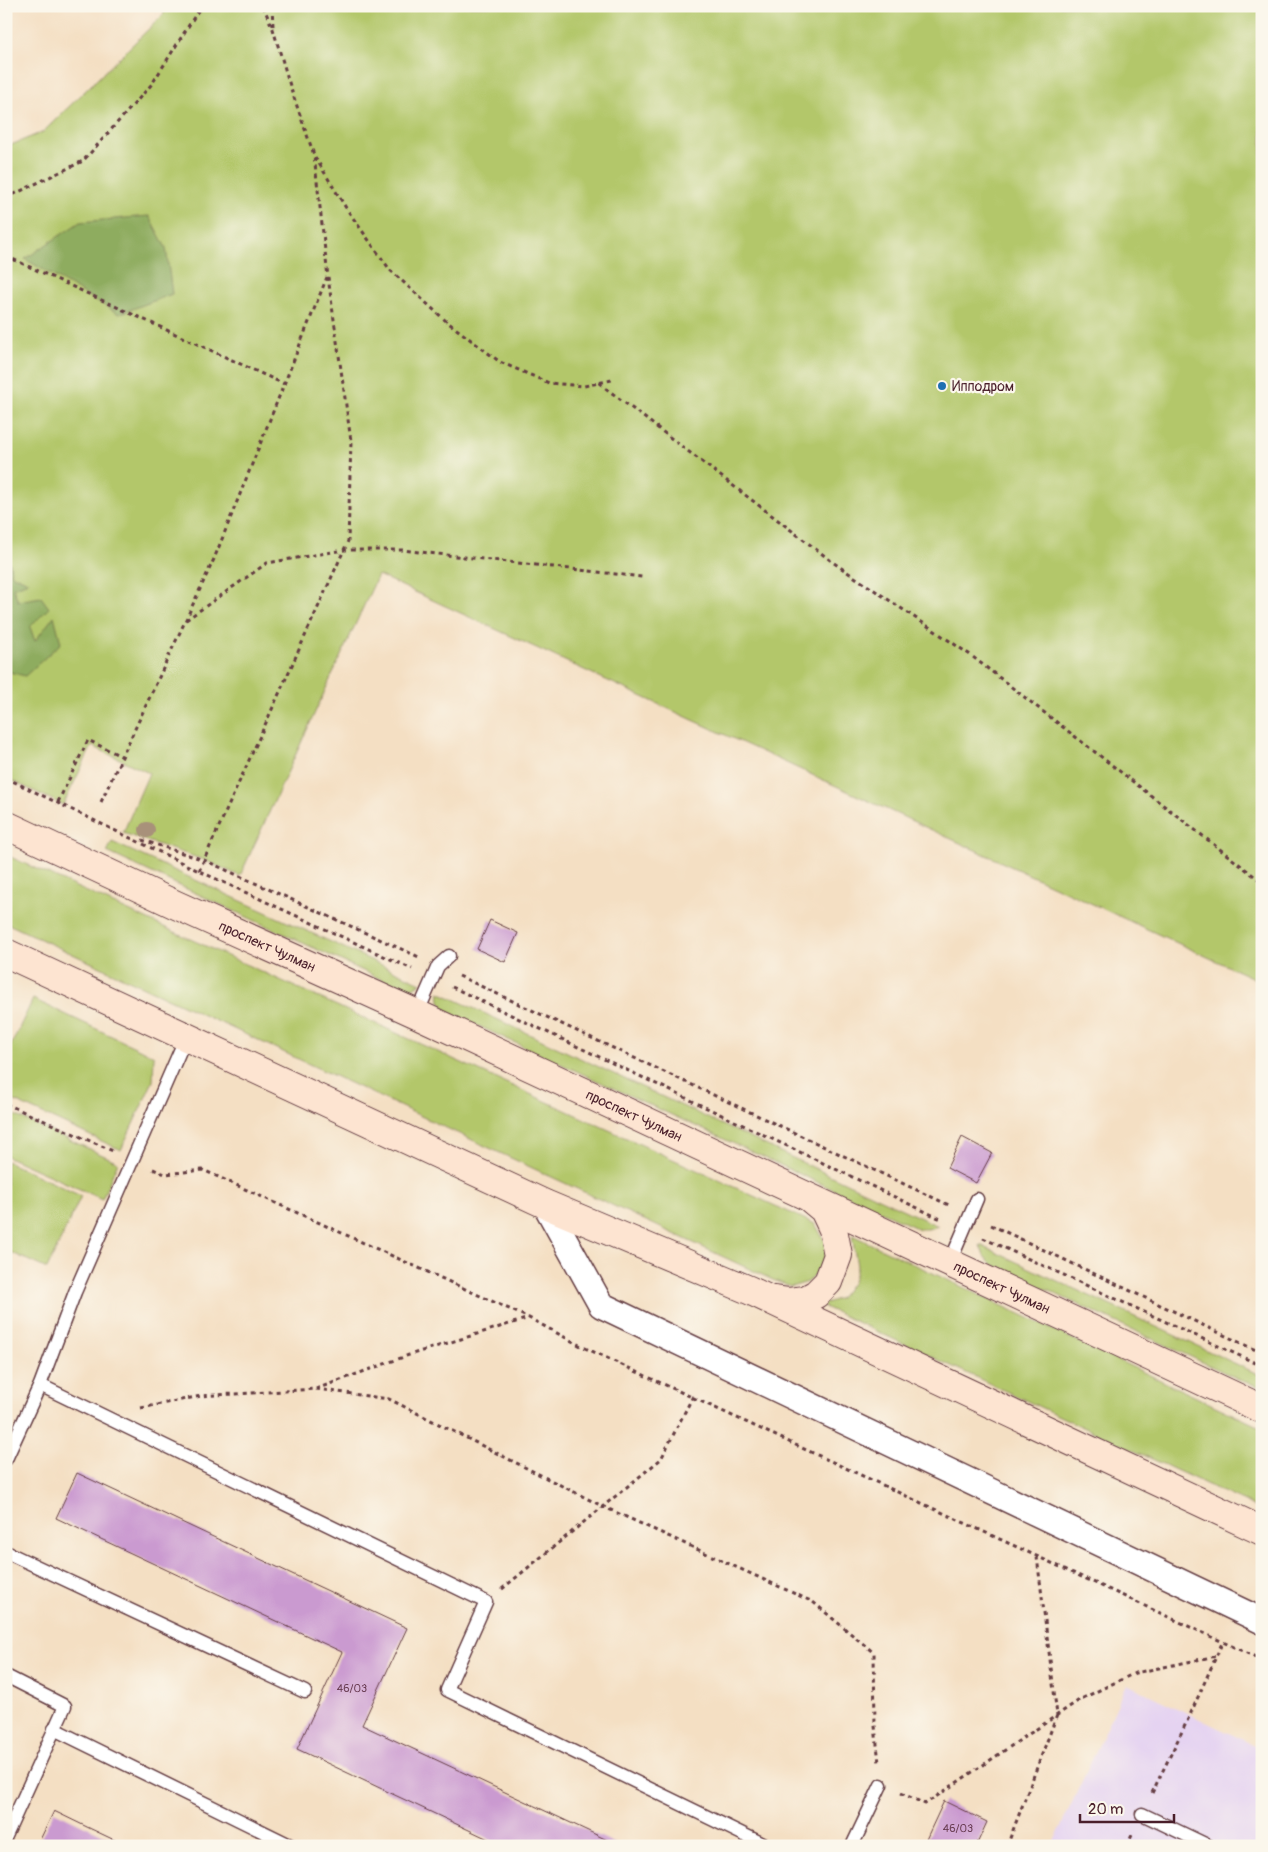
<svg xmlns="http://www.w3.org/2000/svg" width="1268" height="1852" viewBox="0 0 1268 1852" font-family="Pangolin,sans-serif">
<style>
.built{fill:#e5d3f1}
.green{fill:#b3c76b;stroke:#7e734b}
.forest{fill:#8eac5f;stroke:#6c6645}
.building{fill:#ca9ad0}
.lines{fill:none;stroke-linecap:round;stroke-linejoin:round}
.lane-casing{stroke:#643c42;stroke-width:15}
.street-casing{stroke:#643c42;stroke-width:28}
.secondary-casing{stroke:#643c42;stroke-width:30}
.path{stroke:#643c42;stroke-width:3;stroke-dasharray:4 4;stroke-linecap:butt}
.lane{stroke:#fff;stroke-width:12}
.street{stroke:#fff;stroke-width:25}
.secondary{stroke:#fde4d1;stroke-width:28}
.tree{fill:#a8917a}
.poi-dot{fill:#1f6fb2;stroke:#fbf7ec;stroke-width:2}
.labels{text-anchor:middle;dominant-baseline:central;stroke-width:4.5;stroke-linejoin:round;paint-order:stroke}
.number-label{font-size:11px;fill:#6a3e54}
.poi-label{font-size:14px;fill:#4a1f2b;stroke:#fbf7ec;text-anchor:start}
.street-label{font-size:14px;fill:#4a1f2b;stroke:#fbf7ec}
</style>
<rect width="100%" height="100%" fill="#fbf7ec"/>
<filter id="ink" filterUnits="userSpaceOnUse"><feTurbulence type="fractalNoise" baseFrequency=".02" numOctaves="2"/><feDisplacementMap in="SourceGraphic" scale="10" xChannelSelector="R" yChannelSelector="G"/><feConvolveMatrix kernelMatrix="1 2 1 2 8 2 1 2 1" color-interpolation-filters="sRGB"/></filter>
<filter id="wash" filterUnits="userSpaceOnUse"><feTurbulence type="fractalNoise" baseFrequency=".0096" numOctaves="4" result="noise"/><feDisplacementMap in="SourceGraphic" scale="20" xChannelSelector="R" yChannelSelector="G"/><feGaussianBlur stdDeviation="1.12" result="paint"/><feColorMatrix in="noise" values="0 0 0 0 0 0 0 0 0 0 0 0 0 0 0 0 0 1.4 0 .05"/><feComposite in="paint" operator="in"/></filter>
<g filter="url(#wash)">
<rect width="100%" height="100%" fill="#f4dfc3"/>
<path class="built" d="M 1127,1684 L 1262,1749 L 1262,1846 L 1052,1846 Z"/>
<path class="green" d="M 166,6 L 1262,6 L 1262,982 L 378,575 L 240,876 L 204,860 L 123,833 L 149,773 L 92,746 L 63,805 L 6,778 L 6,147 L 43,132 L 163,15 Z
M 112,842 L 421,983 L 413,988 L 402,989 L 107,852 Z
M 6,855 L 815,1224 L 826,1243 L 825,1260 L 818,1270 L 808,1282 L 791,1287 L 773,1280 L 6,923 Z
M 439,992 L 938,1226 L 928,1229 L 919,1229 L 446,1011 L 440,1001 Z
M 33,999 L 154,1056 L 153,1081 L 121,1150 L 6,1097 L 6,1056 Z
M 6,1111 L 118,1162 L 102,1199 L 6,1156 Z
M 6,1161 L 81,1196 L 47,1269 L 6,1250 Z
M 852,1235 L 1262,1428 L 1262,1510 L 820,1305 L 840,1298 L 853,1282 L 857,1266 Z
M 980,1245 L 1262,1376 L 1262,1387 L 1245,1382 L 991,1264 L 984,1256 Z"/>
<path class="forest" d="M 149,216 L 166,248 L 172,294 L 119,314 L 25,259 L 80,222 Z
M 10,563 L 11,574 L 28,582 L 13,588 L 18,601 L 41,597 L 49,608 L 30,627 L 35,641 L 54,616 L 61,643 L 25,676 L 6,671 L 6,564 Z"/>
<g id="blocks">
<path class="building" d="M 490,920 L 518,933 L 505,962 L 477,949 Z
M 962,1137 L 992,1153 L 976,1183 L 947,1168 Z
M 77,1473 L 407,1628 L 362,1725 L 620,1846 L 503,1846 L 297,1749 L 342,1652 L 56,1518 Z
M 944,1801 L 987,1822 L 976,1846 L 923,1846 Z
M 54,1811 L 87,1827 L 127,1846 L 37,1846 Z"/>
</g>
</g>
<g filter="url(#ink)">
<use href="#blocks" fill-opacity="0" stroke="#643c42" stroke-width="1"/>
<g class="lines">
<g class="lane-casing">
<path id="lane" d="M 417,1014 L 438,966 L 449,956
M 950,1262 L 977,1199
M 40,1385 L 486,1602 L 447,1690 L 767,1846
M 6,1459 L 40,1385 L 75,1292 L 186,1037
M 6,1552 L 305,1692
M 6,1676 L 65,1706 L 6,1836
M 54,1729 L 292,1846
M 1142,1814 L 1209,1846
M 852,1846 L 881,1785"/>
</g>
<g class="street-casing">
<path id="street" d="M 545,1204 L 601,1305 L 1262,1621"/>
</g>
<g class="secondary-casing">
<g id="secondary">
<path id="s1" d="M 6,825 L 174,904 L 417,1014 L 1262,1409"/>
<path d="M 6,953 L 545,1204 L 749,1290 L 1262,1531"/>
<path d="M 775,1300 L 789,1302 L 805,1300 L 816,1294 L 828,1282 L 838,1255 L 833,1229 L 824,1210 L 812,1200"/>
</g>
</g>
<path class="path" d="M 272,6 L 273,26
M 315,157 L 346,208 L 390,270 L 446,321 L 500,362 L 549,383 L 584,386 L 612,380
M 6,198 L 83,161 L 152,84 L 201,6
M 6,256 L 284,384
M 599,383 L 834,563 L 969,654 L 1262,882
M 186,620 L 267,563 L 344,550 L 402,550 L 642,577
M 6,778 L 199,871 L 412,969
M 58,802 L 88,740 L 123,757
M 101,802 L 214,559 L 327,277
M 142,840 L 204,860 L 419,957
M 199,871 L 348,541 L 351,441 L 328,277 L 314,155 L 291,89 L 273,29 L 263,6
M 459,976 L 951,1206
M 452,987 L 943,1220
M 6,1104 L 113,1151
M 153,1169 L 165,1174 L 203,1170 L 529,1318 L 583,1347 L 1262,1660
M 991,1225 L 1262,1353
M 983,1238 L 1262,1366
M 316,1389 L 389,1399 L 602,1506 L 813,1602 L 874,1653 L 875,1726 L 879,1763
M 141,1408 L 201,1396 L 316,1389 L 409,1355 L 529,1318
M 502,1589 L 661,1459 L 693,1396
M 901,1793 L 925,1804 L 1081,1699 L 1135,1673 L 1216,1656
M 1152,1793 L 1190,1715 L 1223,1641
M 1007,1846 L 1057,1715 L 1037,1557
M 1127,1846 L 1132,1835"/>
<use href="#lane" class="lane"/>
<use href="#street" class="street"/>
<use href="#secondary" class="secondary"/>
</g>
<circle class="tree" cx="147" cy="830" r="8"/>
</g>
<circle class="poi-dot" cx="942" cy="386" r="5"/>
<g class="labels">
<g class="number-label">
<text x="352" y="1688">46/03</text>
<text x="958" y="1828">46/03</text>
</g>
<g class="poi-label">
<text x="952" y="386">Ипподром</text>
</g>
<g class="street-label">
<text stroke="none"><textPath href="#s1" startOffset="288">проспект Чулман</textPath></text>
<text stroke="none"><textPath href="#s1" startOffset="692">проспект Чулман</textPath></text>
<text stroke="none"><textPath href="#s1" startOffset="1098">проспект Чулман</textPath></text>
</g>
</g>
<rect width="1268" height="1852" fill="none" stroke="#fbf7ec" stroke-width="25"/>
<path d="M1080 1814v8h94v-8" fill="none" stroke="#4a1f2b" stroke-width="2.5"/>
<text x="1088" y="1814" font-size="15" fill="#4a1f2b" stroke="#fbf7ec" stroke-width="4" paint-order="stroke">20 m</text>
</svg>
